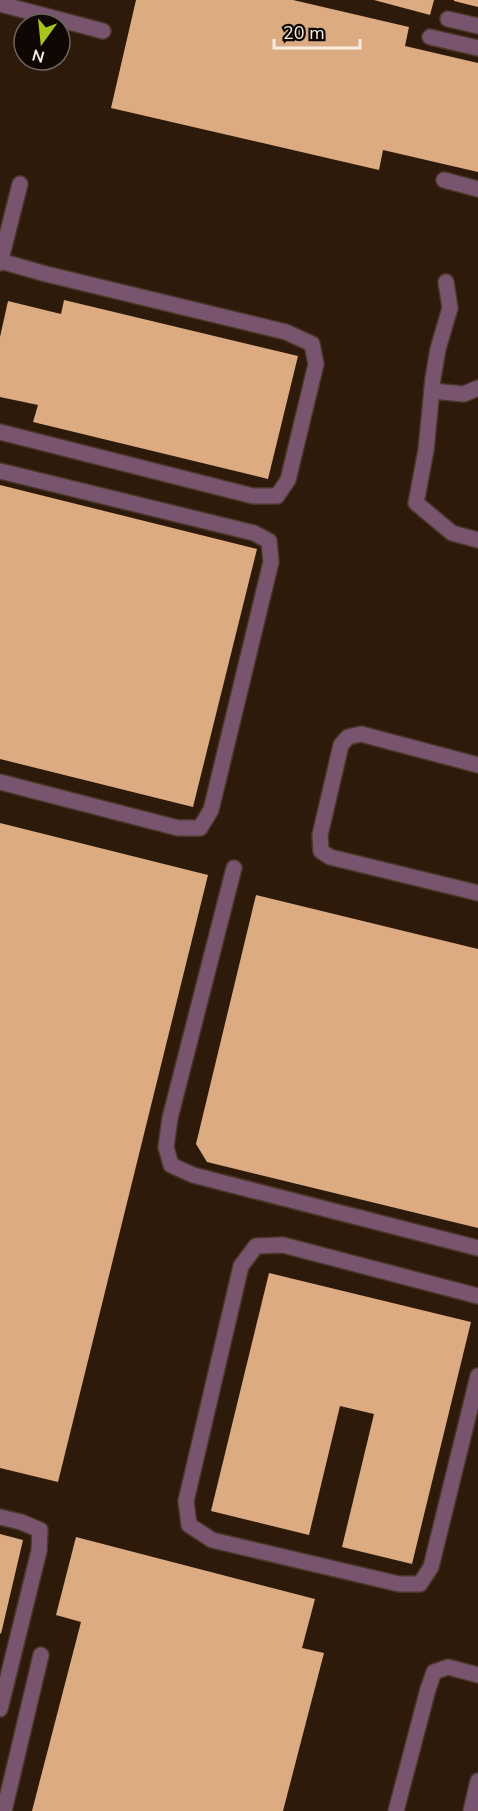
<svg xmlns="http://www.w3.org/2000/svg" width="478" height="1811" viewBox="0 0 478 1811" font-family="'Nunito Sans',sans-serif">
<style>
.building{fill:#ddab81}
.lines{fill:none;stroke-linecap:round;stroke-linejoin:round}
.service-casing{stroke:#4a3728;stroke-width:18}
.minor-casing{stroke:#4a3728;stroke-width:18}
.service{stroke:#79546f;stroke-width:15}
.minor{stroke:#79546f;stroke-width:15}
</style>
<rect width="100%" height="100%" fill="#2d1a0a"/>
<path class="building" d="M 136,0 L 293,0 L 409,27 L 405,46 L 478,63 L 478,172 L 383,150 L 379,170 L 111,108 Z
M 374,0 L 434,0 L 430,15 Z
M 454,0 L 478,0 L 478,7 L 454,1 Z
M 64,300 L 298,356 L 268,479 L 33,422 L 38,405 L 0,397 L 0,337 L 8,301 L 61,314 Z
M 0,485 L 257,549 L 193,807 L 0,759 Z
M 0,823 L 208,875 L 58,1482 L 0,1468 Z
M 256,895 L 478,949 L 478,1228 L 207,1162 L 196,1144 Z
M 269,1273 L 471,1322 L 412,1564 L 342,1547 L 374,1414 L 340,1406 L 309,1535 L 211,1511 Z
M 0,1534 L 23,1540 L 1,1634 L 0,1633 Z
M 76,1537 L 315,1599 L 302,1648 L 324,1653 L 283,1811 L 32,1811 L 81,1622 L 56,1615 Z"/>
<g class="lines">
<g class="service-casing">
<path id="service" d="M 0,4 L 103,31
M 448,19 L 478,26
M 430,37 L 478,48
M 444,180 L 478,189
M 0,261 L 46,274 L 286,332 L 312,344 L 316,364 L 288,480 L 277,496 L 253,496 L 0,432
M 0,263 L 20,184
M 446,282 L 450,308 L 438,349 L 433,378 L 426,450 L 416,503 L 452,533 L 478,540
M 432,391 L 464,394 L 478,388
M 0,471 L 254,533 L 269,541 L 271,562 L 211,810 L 200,828 L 178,828 L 0,782
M 478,765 L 361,734 L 348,737 L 341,745 L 320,835 L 321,851 L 330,857 L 478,893
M 234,868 L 170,1118 L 166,1147 L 171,1165 L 193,1175 L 478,1248
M 478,1296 L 283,1245 L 256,1246 L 241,1266 L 186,1501 L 189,1525 L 212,1540 L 399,1584 L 420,1584 L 431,1567 L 478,1376
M 0,1517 L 21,1522 L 40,1530 L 39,1551 L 0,1709
M 4,1811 L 41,1655
M 396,1811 L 428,1689 L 434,1672 L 448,1667 L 478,1675"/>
</g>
<g class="minor-casing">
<path id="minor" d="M 471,1811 L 478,1781"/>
</g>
<use href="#service" class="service"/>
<use href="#minor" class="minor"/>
</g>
<g transform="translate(42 42) rotate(195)"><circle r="28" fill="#0f0703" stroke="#6d635c" stroke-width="1.5"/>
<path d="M0-4.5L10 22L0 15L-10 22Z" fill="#a8c71d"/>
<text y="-9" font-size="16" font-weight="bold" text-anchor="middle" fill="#f9ece1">N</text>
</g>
<path d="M274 39v9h86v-9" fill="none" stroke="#f9ece1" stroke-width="3"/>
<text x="283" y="39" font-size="18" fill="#f9ece1" stroke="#0f0703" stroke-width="4.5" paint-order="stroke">20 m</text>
</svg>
